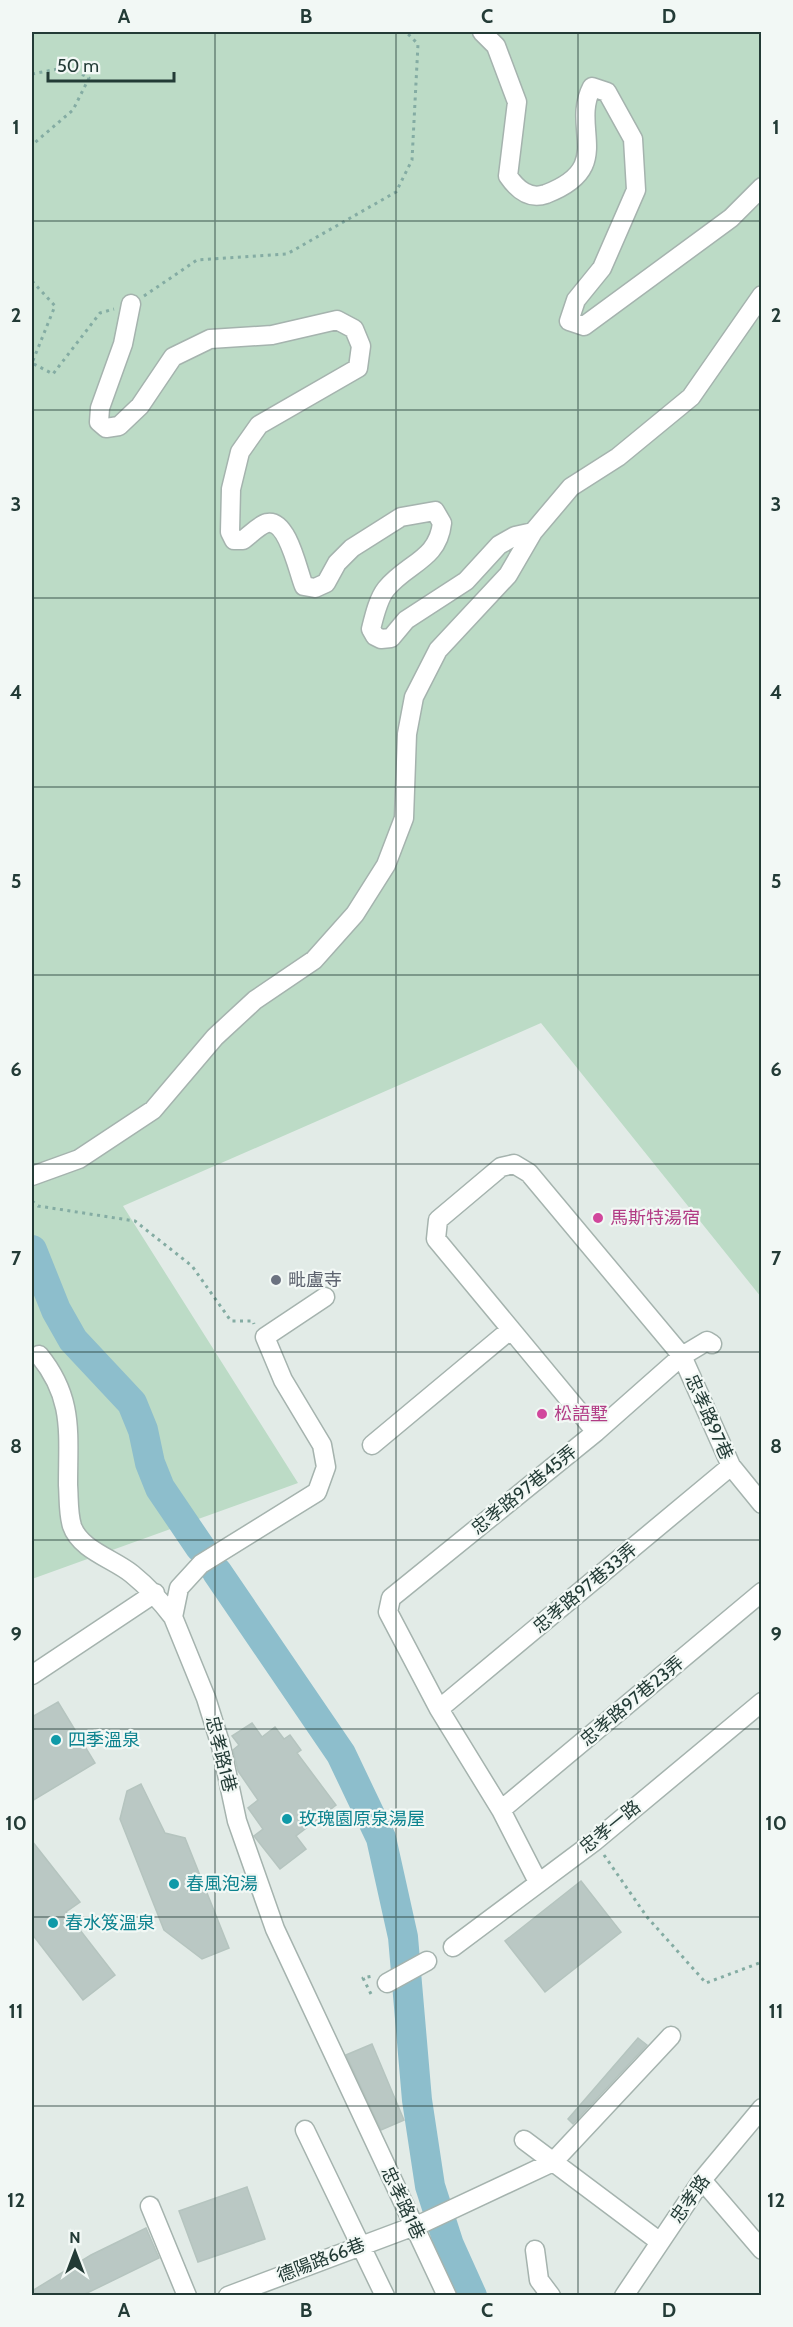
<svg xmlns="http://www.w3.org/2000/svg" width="793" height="2327" viewBox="0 0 793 2327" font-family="Cabin,'Noto Sans TC',sans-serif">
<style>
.green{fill:#bcdbc6}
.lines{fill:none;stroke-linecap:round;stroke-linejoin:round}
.river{stroke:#8dbecc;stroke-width:30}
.building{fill:#bac8c4;stroke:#b5c4bf;stroke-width:1.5}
.minor-casing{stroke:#a5b3ae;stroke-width:21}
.path{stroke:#84aca3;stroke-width:3;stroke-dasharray:3 4.5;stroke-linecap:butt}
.minor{stroke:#fff;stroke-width:18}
.grid{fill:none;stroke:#233b36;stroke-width:1.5;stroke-opacity:0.55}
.hotel-dot{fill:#d1479c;stroke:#f2f8f5;stroke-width:2}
.worship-dot{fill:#6b7280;stroke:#f2f8f5;stroke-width:2}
.culture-dot{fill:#0f9aa8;stroke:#f2f8f5;stroke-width:2}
.labels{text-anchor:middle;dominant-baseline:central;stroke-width:4.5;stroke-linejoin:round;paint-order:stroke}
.hotel-label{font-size:18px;fill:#b23c85;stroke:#f2f8f5;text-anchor:start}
.worship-label{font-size:18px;fill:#5b616d;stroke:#f2f8f5;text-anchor:start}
.street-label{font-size:18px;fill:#233b36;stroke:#f2f8f5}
.culture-label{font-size:18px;fill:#0d838f;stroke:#f2f8f5;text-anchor:start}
.neatline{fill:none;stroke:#233b36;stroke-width:2}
.grid-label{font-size:20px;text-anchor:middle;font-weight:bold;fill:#233b36}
</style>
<rect width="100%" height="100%" fill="#e2ebe7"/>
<path class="green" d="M 32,32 L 761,32 L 761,1297 L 541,1023 L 123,1206 L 298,1483 L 32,1579 Z"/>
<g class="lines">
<path class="river" d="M 32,1250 L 56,1310 L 73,1340 L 132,1403 L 143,1430 L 150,1463 L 160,1488 L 200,1547
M 217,1572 L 341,1754 L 381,1838 L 403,1937 L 417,2100 L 430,2186 L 449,2245 L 472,2296"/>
</g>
<path class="building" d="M 58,1702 L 95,1763 L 32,1801 L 32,1717 Z
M 252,1723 L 262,1737 L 275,1727 L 284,1739 L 290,1735 L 301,1750 L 297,1753 L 336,1805 L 296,1836 L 306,1849 L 280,1869 L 254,1836 L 263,1829 L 248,1808 L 258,1800 L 238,1771 L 233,1750 L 239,1745 L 232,1736 Z
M 141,1784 L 165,1833 L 185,1838 L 229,1948 L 202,1959 L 164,1930 L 120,1819 L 127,1791 Z
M 32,1841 L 80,1902 L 66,1912 L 115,1975 L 83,2000 L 32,1934 Z
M 581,1881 L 621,1932 L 545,1992 L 505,1941 Z
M 638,2038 L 647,2045 L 573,2124 L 568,2119 Z
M 372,2044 L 404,2120 L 381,2130 L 346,2055 Z
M 247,2187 L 265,2239 L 198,2262 L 179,2211 Z
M 146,2228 L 159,2258 L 83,2295 L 32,2295 L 32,2291 L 91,2255 Z"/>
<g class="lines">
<g class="minor-casing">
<path id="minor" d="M 482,32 L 496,46 L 517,102 L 508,176 C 517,189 529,200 546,194 C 616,167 570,129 592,87 L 607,92 L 633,139 L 636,190 L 602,268 L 576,300 L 569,321 L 584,326 L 731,218 L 762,187
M 131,304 L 123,344 L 100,408 L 99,422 L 106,428 L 119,426 L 140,406 L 173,357 L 210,339 L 272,335 L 337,320 L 354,329 L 361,346 L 358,368 L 259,425 L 240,452 L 231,489 L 230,532 L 234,540 L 243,540 C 250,535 259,525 267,523 C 288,519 298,572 304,586 L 315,588 L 326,583 L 337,563 L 352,548 L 401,517 L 435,511 L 442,523 C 438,560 407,563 386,589 C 378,599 374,617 371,629 L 375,636 L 381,639 L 391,638 L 406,620 L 466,581 L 499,545 L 515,536 L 533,532
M 32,1176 L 79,1159 L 153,1110 L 215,1037 L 255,1000 L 314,960 L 355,914 L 386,865 L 404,818 L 407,734 L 414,697 L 438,650 L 508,575 L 533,532 L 571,487 L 618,457 L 691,397 L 762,295
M 325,1297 L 265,1337 L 283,1380 L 322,1445 L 326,1467 L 317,1492 L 201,1564 L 179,1588 L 173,1617 L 206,1698 L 221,1746 L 237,1821 L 275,1929 L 447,2296
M 39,1355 C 74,1398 68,1432 68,1485 C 69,1498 68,1513 72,1526 C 80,1550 114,1559 132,1574 C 148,1587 160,1600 173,1617
M 596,1432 L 436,1239 L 438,1220 L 501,1167 L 514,1164 L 529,1173 L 682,1356 L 731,1466 L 762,1504
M 372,1445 L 510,1330
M 32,1675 L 155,1593
M 439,1709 L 731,1466
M 501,1810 L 762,1592
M 538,1882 L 501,1810 L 439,1709 L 388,1612 L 391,1598 L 596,1432 L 682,1356 L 707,1341 L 712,1344
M 453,1947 L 595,1841 L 762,1702
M 387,1983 L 427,1961
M 305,2130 L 385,2296
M 524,2140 L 660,2242
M 702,2180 L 762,2250
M 150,2206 L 187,2296
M 535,2250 L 539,2280 L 551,2296
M 228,2296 L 425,2222 L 553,2162 L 671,2036
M 624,2296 L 702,2180 L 762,2108"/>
</g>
<path class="path" d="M 32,74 L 68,67 L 89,78 L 73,110 L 32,145
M 32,281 L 55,306 L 32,363 L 53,374 L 100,313 L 114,309
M 144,296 L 197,260 L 287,254 L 396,192 L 412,160 L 418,44 L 406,32
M 32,1201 L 38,1206 L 135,1221 L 192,1266 L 231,1321 L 253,1321 L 254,1324
M 604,1855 L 647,1917 L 706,1983 L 762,1962
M 371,1994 L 363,1978 L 373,1976"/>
<use href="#minor" class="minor"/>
</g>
<path class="grid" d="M 215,32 L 215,2296M 396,32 L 396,2296M 578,32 L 578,2296M 32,221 L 762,221M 32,410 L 762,410M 32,598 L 762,598M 32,787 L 762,787M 32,975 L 762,975M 32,1164 L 762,1164M 32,1352 L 762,1352M 32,1540 L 762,1540M 32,1729 L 762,1729M 32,1917 L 762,1917M 32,2106 L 762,2106"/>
<g class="hotel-dot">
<circle cx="598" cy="1218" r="6"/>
<circle cx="542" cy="1414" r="6"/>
</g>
<circle class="worship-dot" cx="276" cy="1280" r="6"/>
<g class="culture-dot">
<circle cx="56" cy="1740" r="6"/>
<circle cx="287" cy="1819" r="6"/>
<circle cx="174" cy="1884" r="6"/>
<circle cx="53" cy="1923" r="6"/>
</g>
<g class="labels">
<g class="hotel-label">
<text x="610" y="1218">馬斯特湯宿</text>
<text x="554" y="1414">松語墅</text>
</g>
<g class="worship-label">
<text x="288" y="1280">毗盧寺</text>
</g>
<g class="street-label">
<text transform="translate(709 1417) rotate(66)">忠孝路97巷</text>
<text transform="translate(524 1490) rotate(-39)">忠孝路97巷45弄</text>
<text transform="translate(585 1588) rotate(-40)">忠孝路97巷33弄</text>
<text transform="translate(632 1701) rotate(-40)">忠孝路97巷23弄</text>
<text transform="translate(221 1754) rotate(76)">忠孝路1巷</text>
<text transform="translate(610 1827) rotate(-39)">忠孝一路</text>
<text transform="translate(690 2199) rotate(-55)">忠孝路</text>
<text transform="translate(403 2203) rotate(65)">忠孝路1巷</text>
<text transform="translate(321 2260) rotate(-21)">德陽路66巷</text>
</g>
<g class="culture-label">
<text x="68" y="1740">四季溫泉</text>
<text x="299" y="1819">玫瑰園原泉湯屋</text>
<text x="186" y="1884">春風泡湯</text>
<text x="65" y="1923">春水笈溫泉</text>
</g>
</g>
<rect width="793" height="2327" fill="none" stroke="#f2f8f5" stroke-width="66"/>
<g transform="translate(75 2252)" stroke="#f2f8f5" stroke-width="4.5" paint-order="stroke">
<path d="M0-4.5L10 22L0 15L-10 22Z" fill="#233b36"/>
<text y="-9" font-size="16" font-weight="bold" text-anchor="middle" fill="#233b36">N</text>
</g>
<path d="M48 72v9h126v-9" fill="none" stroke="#233b36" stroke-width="3"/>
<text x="57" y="72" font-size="18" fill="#233b36" stroke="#f2f8f5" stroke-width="4.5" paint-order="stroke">50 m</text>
<rect x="33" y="33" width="727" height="2261" class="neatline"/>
<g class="grid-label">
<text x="124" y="23">A</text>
<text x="306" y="23">B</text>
<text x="487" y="23">C</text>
<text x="669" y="23">D</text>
<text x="16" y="134">1</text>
<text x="776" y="134">1</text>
<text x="16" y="322">2</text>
<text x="776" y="322">2</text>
<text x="16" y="511">3</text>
<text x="776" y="511">3</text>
<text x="16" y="699">4</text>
<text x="776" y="699">4</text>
<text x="16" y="888">5</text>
<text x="776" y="888">5</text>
<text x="16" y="1076">6</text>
<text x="776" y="1076">6</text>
<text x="16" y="1265">7</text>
<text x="776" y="1265">7</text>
<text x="16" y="1453">8</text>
<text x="776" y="1453">8</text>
<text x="16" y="1641">9</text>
<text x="776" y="1641">9</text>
<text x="16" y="1830">10</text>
<text x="776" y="1830">10</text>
<text x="16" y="2018">11</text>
<text x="776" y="2018">11</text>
<text x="16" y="2207">12</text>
<text x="776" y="2207">12</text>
<text x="124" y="2317">A</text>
<text x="306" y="2317">B</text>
<text x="487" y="2317">C</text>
<text x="669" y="2317">D</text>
</g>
</svg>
